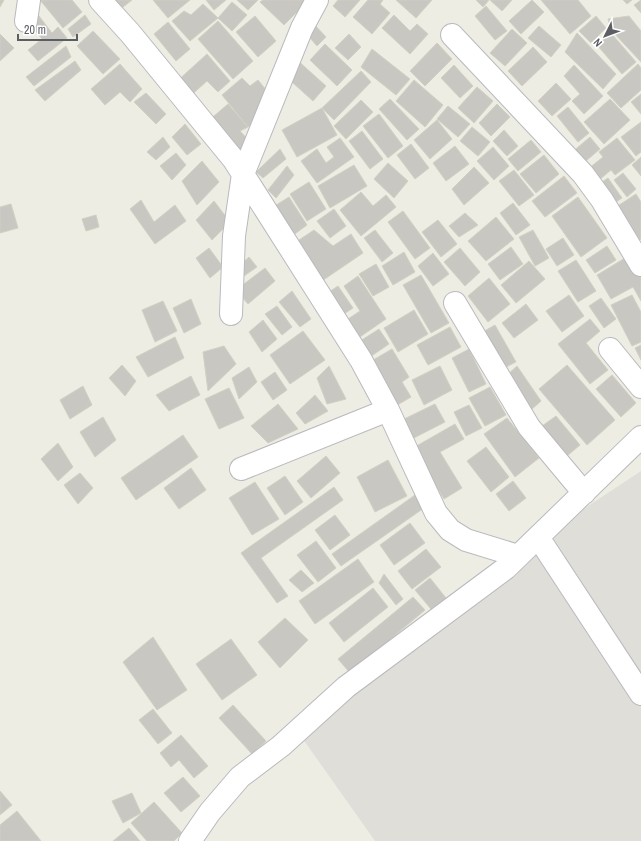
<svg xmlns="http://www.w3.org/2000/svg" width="641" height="841" viewBox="0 0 641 841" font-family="'Archivo Narrow',sans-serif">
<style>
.industrial{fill:#dfded8}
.building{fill:#c9c7c1;stroke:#d2d0c2}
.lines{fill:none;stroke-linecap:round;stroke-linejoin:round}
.minor-casing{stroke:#b9babf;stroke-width:24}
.minor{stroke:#fff;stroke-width:22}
</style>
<rect width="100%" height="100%" fill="#eeede4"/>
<path class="industrial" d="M 641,471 L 641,841 L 375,841 L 293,725 L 558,526 Z"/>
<path class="building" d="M 0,0 L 4,0 L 0,7 Z
M 40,0 L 72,0 L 82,12 L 63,28 Z
M 109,0 L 132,0 L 118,11 Z
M 153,0 L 190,0 L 168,18 Z
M 206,0 L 226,0 L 214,10 Z
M 237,0 L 258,0 L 248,10 Z
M 263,0 L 305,0 L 307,2 L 284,25 L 260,2 Z
M 338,0 L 360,0 L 345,17 L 333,6 Z
M 368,0 L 383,0 L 380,4 L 390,13 L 372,34 L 353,17 Z
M 396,0 L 432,0 L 416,18 Z
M 476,0 L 489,0 L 483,7 Z
M 490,0 L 512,0 L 502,11 Z
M 532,0 L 544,12 L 521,34 L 509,21 Z
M 541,0 L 578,0 L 591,16 L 570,34 Z
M 623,0 L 632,0 L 627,4 Z
M 641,0 L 641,13 L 634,5 Z
M 232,2 L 247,15 L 232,31 L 218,18 Z
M 203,4 L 218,18 L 190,41 L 172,21 L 184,11 L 191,15 Z
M 486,6 L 507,31 L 495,40 L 475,16 Z
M 85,15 L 91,24 L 73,37 L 68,29 Z
M 394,15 L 410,31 L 417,24 L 428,34 L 410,54 L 382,28 Z
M 39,16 L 52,33 L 58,27 L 67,38 L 38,61 L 28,50 L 42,39 L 30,24 Z
M 255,16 L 276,41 L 258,57 L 236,32 Z
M 596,16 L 606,28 L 591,43 L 579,31 Z
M 629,16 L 641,31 L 641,62 L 611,30 L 608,19 Z
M 218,21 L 253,61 L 233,79 L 198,39 Z
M 168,22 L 190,49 L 176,61 L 154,34 Z
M 312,22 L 326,37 L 317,46 L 303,30 Z
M 539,26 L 561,45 L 551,57 L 528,38 Z
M 512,29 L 527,43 L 505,66 L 490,53 Z
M 93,31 L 120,59 L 103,74 L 77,46 Z
M 577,33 L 616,74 L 603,89 L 565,52 Z
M 611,33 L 636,62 L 622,74 L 597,45 Z
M 0,34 L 14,48 L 0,61 Z
M 349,34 L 361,47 L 348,60 L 335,48 Z
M 437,43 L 452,59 L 425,86 L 410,71 Z
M 325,44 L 352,70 L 337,86 L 310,60 Z
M 66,46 L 71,57 L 34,86 L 26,77 Z
M 533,47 L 547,62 L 522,86 L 508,71 Z
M 372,49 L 410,79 L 396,95 L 361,67 Z
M 207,54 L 230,81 L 218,92 L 207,81 L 188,98 L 175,83 Z
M 296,59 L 326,86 L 313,101 L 283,74 Z
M 75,61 L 81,70 L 45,101 L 35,90 Z
M 120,64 L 142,89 L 130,102 L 120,92 L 105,105 L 91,89 Z
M 638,64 L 641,68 L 641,90 L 621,108 L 607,93 Z
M 454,65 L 473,86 L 460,98 L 441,78 Z
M 574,65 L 603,96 L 584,114 L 572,101 L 580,94 L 564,76 Z
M 361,71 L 371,82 L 334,120 L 322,108 Z
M 242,78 L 250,86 L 258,80 L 271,96 L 258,107 L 264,114 L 248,127 L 222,95 Z
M 414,80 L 443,105 L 425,127 L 396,101 Z
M 556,83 L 571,99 L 552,116 L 538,101 Z
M 477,87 L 493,101 L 474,123 L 458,108 Z
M 146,93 L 166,114 L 156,124 L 134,102 Z
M 641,94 L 641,114 L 631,102 Z
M 390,99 L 419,129 L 407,140 L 379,109 Z
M 610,99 L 630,120 L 604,144 L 584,122 Z
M 361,100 L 373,112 L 346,139 L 334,126 Z
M 228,104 L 248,127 L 240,131 L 252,144 L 238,156 L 207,122 Z
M 497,104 L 510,117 L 491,136 L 479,123 Z
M 448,106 L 470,124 L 458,137 L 437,119 Z
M 568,107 L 589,133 L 578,142 L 557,116 Z
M 322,108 L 337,135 L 297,157 L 282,130 Z
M 379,114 L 403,146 L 388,158 L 363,126 Z
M 437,120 L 452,139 L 430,159 L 414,140 Z
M 641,122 L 641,152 L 636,156 L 621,137 Z
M 185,124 L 201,144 L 187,155 L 172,137 Z
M 472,127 L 490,142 L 478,156 L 460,141 Z
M 504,130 L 518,146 L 507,156 L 493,141 Z
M 362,131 L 383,159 L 370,169 L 349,141 Z
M 163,137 L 170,147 L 156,160 L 147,152 Z
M 590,137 L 600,149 L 580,166 L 570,154 Z
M 340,138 L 354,157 L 317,183 L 301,161 L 317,149 L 326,163 L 334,157 L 327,147 Z
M 617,138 L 635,160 L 615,175 L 611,170 L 593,185 L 583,173 L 603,157 L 599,152 Z
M 531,140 L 541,152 L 518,171 L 508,159 Z
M 411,144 L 429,168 L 415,179 L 397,155 Z
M 455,146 L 469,164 L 446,181 L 433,163 Z
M 493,147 L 509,166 L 494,180 L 477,161 Z
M 280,149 L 286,159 L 263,178 L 256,172 Z
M 176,153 L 186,165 L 172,180 L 160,166 Z
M 544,155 L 559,174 L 536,193 L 520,174 Z
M 641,157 L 641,176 L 632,165 Z
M 202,161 L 219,182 L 197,205 L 182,181 Z
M 388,163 L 408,181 L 394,198 L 374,179 Z
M 354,165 L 367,186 L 330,208 L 318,186 Z
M 287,166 L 294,175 L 276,198 L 268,190 Z
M 474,167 L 489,183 L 464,205 L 452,189 Z
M 514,170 L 534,195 L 519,206 L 499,181 Z
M 623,173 L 636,189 L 627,197 L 614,180 Z
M 564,176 L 577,193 L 545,217 L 532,201 Z
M 608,178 L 622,198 L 610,206 L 596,186 Z
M 309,182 L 326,209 L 307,221 L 290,194 Z
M 361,192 L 373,206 L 386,195 L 396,207 L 361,236 L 340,210 Z
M 636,194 L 641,202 L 641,239 L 633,244 L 610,211 Z
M 289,197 L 307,225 L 292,236 L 273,207 Z
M 578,197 L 607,238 L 581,257 L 552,216 Z
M 141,200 L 154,222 L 175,205 L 186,221 L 155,244 L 130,209 Z
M 214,201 L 230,222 L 212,240 L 196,220 Z
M 513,203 L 530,225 L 516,235 L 500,213 Z
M 11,204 L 18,228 L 0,233 L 0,207 Z
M 334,209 L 346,226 L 330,238 L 317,221 Z
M 403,211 L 430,248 L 415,259 L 388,222 Z
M 465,213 L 478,225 L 459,237 L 449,226 Z
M 96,215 L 99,227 L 86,231 L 82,219 Z
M 496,217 L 514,239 L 486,261 L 468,241 Z
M 438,220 L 457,244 L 441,257 L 422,232 Z
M 314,230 L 333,246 L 351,234 L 363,253 L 316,285 L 290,246 Z
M 375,230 L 393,253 L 382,262 L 364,238 Z
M 533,230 L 549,258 L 535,266 L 519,237 Z
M 563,238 L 574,255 L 557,266 L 546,249 Z
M 607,246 L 616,260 L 595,273 L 586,260 Z
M 511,247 L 523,264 L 500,280 L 488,264 Z
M 209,248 L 223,267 L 210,278 L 196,258 Z
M 460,248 L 480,272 L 465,286 L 444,262 Z
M 404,252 L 415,272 L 393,285 L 382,266 Z
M 433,253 L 449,274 L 433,286 L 418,266 Z
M 630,255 L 641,273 L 641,301 L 633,287 L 611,299 L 597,275 Z
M 249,257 L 257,267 L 244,276 L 237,268 Z
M 576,260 L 596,291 L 578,302 L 558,271 Z
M 529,261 L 545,279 L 516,303 L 501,285 Z
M 376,264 L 389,287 L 373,296 L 359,274 Z
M 265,268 L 275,281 L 248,304 L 236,290 Z
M 421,275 L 449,323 L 431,333 L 403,285 Z
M 358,276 L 386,319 L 357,339 L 345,321 L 360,311 L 344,286 Z
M 489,278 L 510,304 L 488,322 L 468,296 Z
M 338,286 L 353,308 L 341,316 L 326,294 Z
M 292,291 L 311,319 L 300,327 L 279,302 Z
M 569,295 L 584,316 L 562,332 L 546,311 Z
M 632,295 L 641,312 L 641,342 L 632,346 L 611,305 Z
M 601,298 L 616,319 L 604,328 L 589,306 Z
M 191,299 L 201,324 L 184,333 L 173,308 Z
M 163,301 L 177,331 L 155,342 L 142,310 Z
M 526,304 L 538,320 L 514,338 L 502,323 Z
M 277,306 L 292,327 L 282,335 L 265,314 Z
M 414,310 L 428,334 L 398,352 L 384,328 Z
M 590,319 L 600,331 L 586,343 L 608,370 L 590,384 L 558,344 Z
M 263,320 L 277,339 L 262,352 L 249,332 Z
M 495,325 L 516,362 L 502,369 L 481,333 Z
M 450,327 L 461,347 L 428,365 L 417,345 Z
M 379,329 L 389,344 L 367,359 L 357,343 Z
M 303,331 L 325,360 L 290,384 L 270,355 Z
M 175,337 L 184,358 L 148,377 L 136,357 Z
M 641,345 L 641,360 L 635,348 Z
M 224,346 L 236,364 L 208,391 L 203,352 Z
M 392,349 L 409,377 L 402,382 L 411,397 L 394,407 L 368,363 Z
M 469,349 L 486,384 L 469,392 L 452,358 Z
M 122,365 L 136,381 L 125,396 L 109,378 Z
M 567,365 L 615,420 L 587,445 L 539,389 Z
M 329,366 L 346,399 L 327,404 L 317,378 Z
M 440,366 L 452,390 L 424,405 L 412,380 Z
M 517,366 L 541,401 L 531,410 L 506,376 Z
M 249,367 L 257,382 L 239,399 L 232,378 Z
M 275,372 L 287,390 L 273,400 L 261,382 Z
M 612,375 L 636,403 L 621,417 L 596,389 Z
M 191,376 L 200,395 L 169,411 L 156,395 Z
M 83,386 L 92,405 L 70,419 L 60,400 Z
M 490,387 L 506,415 L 485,426 L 469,398 Z
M 229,388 L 244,418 L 219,429 L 205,399 Z
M 315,395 L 328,411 L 305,424 L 296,413 Z
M 278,404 L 298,429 L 268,443 L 251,426 Z
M 435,404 L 445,422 L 410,440 L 400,421 Z
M 469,405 L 482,428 L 466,436 L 454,412 Z
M 556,416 L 580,445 L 567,456 L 542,426 Z
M 103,417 L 116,440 L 95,457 L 80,432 Z
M 507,418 L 539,458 L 515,477 L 484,434 Z
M 455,424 L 464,439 L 440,452 L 462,488 L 444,499 L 413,448 Z
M 183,435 L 198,457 L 136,500 L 121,478 Z
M 58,443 L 73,467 L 58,481 L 41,459 Z
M 486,447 L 509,477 L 491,492 L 467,461 Z
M 326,456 L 340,473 L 311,498 L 297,481 Z
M 388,460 L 407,496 L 375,512 L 357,477 Z
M 191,468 L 206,490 L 179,509 L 164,488 Z
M 80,473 L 93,488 L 78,504 L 64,485 Z
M 285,476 L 303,502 L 285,515 L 267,488 Z
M 513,481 L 526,498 L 509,511 L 496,494 Z
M 255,482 L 279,519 L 252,535 L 229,498 Z
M 334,487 L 343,500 L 261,558 L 288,596 L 277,603 L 241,553 Z
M 415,495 L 424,508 L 341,566 L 332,554 Z
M 335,515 L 350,535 L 330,550 L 315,530 Z
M 410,523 L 425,543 L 394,565 L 380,545 Z
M 316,541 L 336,568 L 318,582 L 297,555 Z
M 426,549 L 441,567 L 412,589 L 398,571 Z
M 358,559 L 374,582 L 315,624 L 299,601 Z
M 301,570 L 314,583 L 302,592 L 289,580 Z
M 384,574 L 403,599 L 396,605 L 379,583 Z
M 430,578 L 446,598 L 431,609 L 415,590 Z
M 373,588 L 388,607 L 344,642 L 329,623 Z
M 413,597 L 425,610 L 350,673 L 338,659 Z
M 285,618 L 308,640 L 280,668 L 258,642 Z
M 153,637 L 187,690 L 157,710 L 123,662 Z
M 231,639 L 257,675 L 222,700 L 196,664 Z
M 233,705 L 266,741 L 252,754 L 219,718 Z
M 153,709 L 172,733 L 158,744 L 139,720 Z
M 181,735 L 208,766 L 194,778 L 179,760 L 171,767 L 160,753 Z
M 183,777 L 200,796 L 181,812 L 164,793 Z
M 0,791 L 12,805 L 0,815 Z
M 132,793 L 141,813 L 123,823 L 112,801 Z
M 154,802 L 182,833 L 174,841 L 147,841 L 131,823 Z
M 17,811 L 41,841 L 0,841 L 0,825 Z
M 129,828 L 140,841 L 113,841 Z"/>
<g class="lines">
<g class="minor-casing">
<path id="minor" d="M 100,0 L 130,33 L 234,160 L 361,360 L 388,410 L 436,513 L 450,530 L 466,540 L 518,556
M 26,21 L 29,0
M 452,35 L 583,174 L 602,200 L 641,265
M 455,303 L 529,427 L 584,493
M 231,314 L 234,236 L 243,174 L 302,28 L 317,0
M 610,349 L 641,387
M 241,469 L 388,410
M 538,537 L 641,694
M 190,841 L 210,812 L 240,777 L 281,746 L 346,687 L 506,568 L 641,437"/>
</g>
<use href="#minor" class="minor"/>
</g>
<g transform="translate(605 36) rotate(228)" stroke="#ffffff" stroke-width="3" paint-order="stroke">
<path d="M0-3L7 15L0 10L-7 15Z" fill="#5c5e64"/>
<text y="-6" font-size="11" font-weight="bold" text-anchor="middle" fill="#5c5e64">N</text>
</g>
<path d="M18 34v6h59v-6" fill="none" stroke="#5c5e64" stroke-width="2"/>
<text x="24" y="34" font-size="12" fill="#5c5e64" stroke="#ffffff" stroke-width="3" paint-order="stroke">20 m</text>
</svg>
